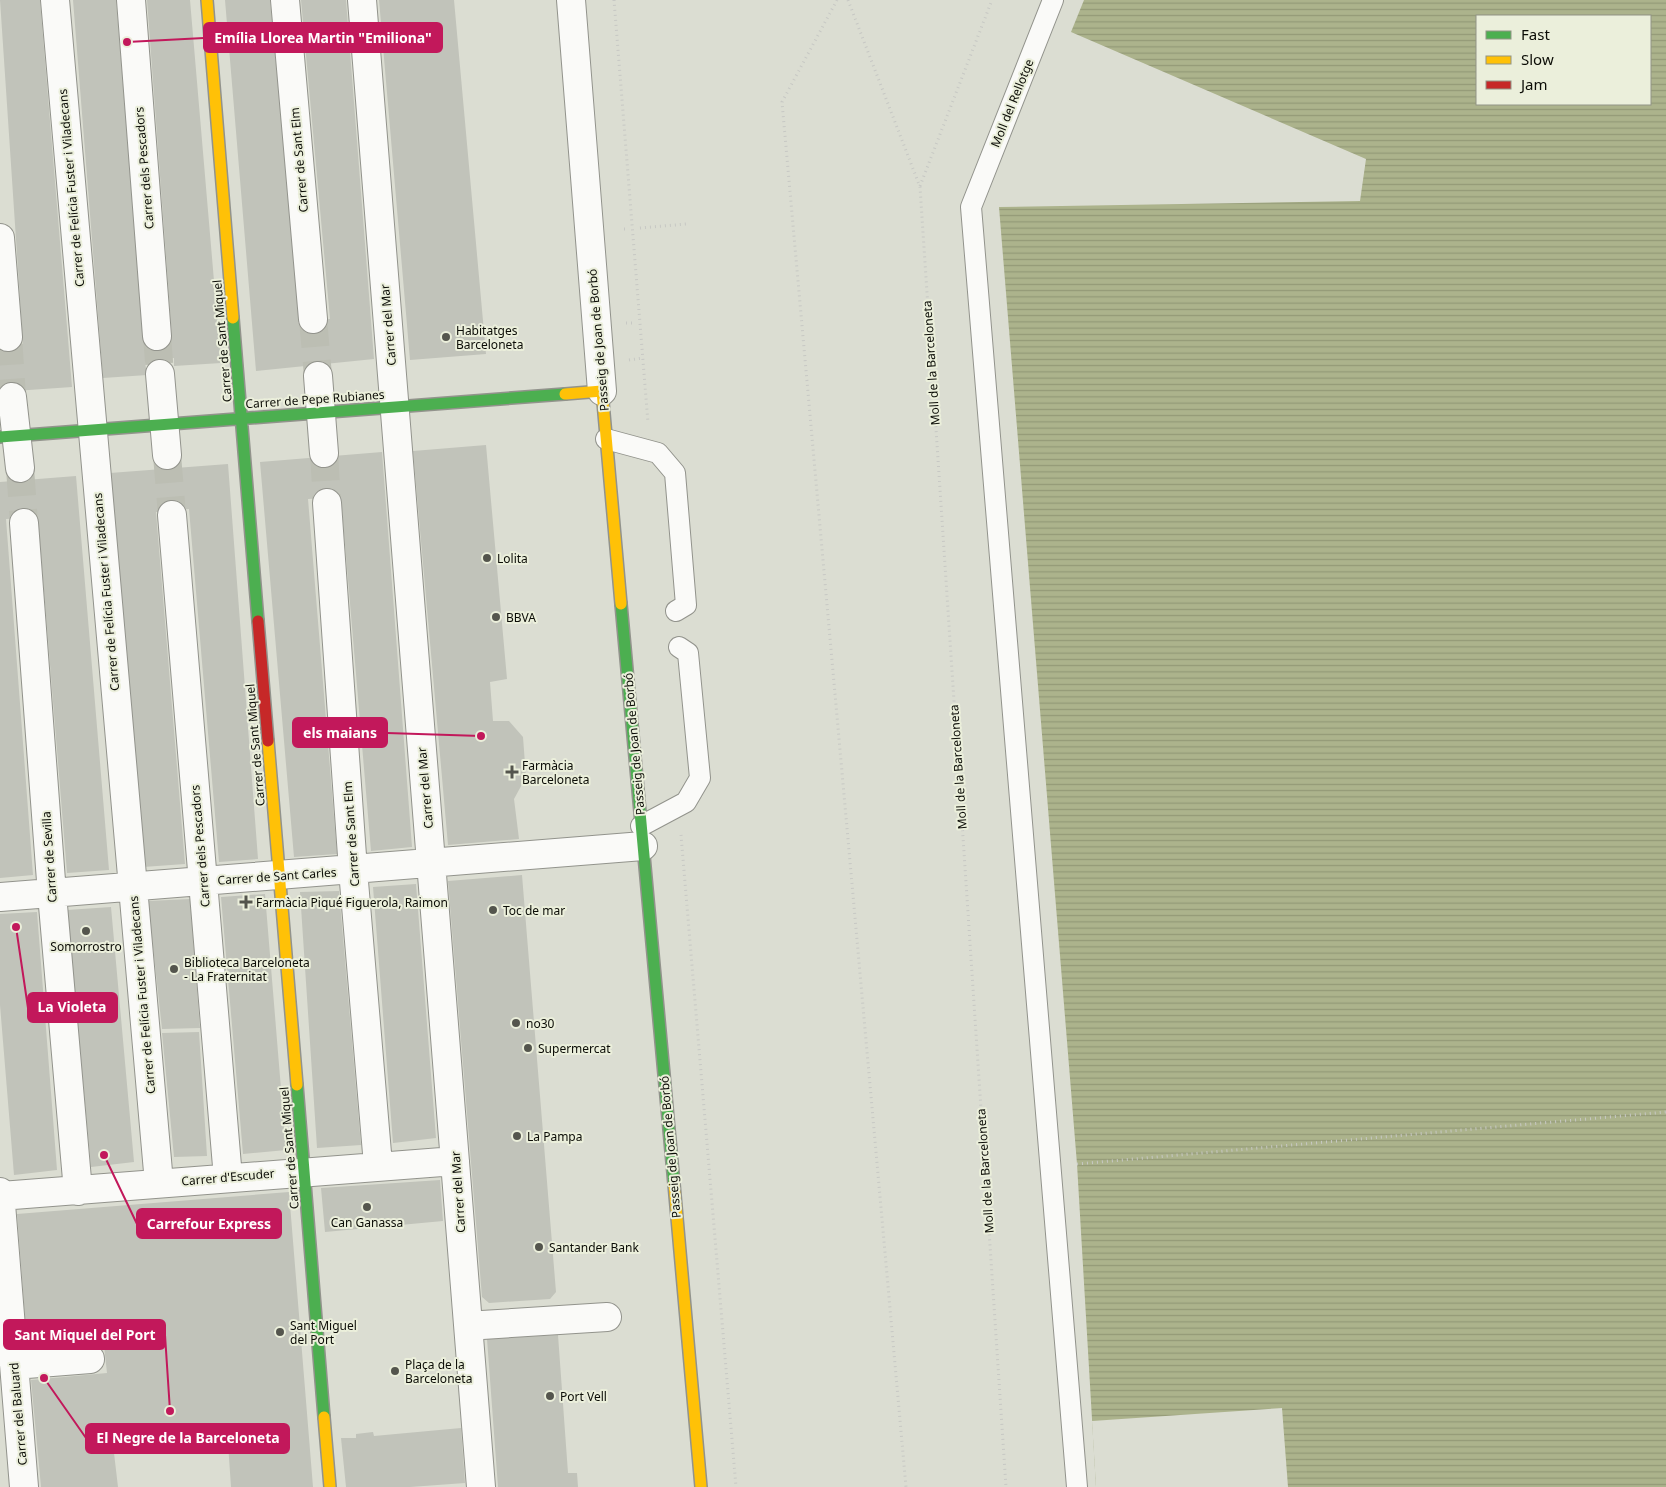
<svg xmlns="http://www.w3.org/2000/svg" width="1666" height="1487" viewBox="0 0 1666 1487" font-family="'Noto Sans',sans-serif">
<style>
.water{fill:url(#water-rules);fill-rule:evenodd}
.pier{fill:#dbddd2}
.building{fill:#c1c3ba}
.lines{fill:none;stroke-linecap:round;stroke-linejoin:round}
.street-tunnel{stroke:#bcbeb3;stroke-width:28;stroke-dasharray:28 14;stroke-linecap:butt}
.lane-casing{stroke:#92938c;stroke-width:22}
.street-casing{stroke:#92938c;stroke-width:30}
.fast-casing{stroke:#92938c;stroke-width:14}
.slow-casing{stroke:#92938c;stroke-width:14}
.jam-casing{stroke:#92938c;stroke-width:14}
.path{stroke:#c7c8c4;stroke-width:3;stroke-dasharray:1 4;stroke-linecap:butt}
.lane{stroke:#fafaf8;stroke-width:20}
.street{stroke:#fafaf8;stroke-width:28}
.fast{stroke:#4caf50;stroke-width:11}
.slow{stroke:#ffc107;stroke-width:11}
.jam{stroke:#c62828;stroke-width:11}
.poi-dot{fill:#54554d;stroke:#ebefdb;stroke-width:2}
.labels{text-anchor:middle;dominant-baseline:central;stroke-width:4;stroke-linejoin:round;paint-order:stroke}
.street-label{font-size:12px;fill:#0b0c06;stroke:#ebefdb}
.poi-label{font-size:12px;fill:#0b0c06;stroke:#ebefdb;text-anchor:start}
.leader{fill:none;stroke:#c2185b;stroke-width:2}
.callout-dot{fill:#c2185b;stroke:#ebefdb;stroke-width:2}
.callout{fill:#c2185b;stroke:#c2185b;stroke-width:2}
.callout-label{font-size:14px;text-anchor:middle;font-weight:bold;fill:#fff}
</style>
<defs>
<pattern id="water-rules" width="6" height="5" patternUnits="userSpaceOnUse" patternTransform="scale(1.25)"><rect width="6" height="5" fill="#acb38c"/><path d="M0 2.5h6" fill="none" stroke="#939977"/></pattern>
</defs>
<rect width="100%" height="100%" fill="#dbddd2"/>
<path class="water" d="M 1084,0 L 1666,0 L 1666,1487 L 1096,1487 L 1077,1164 L 999,207 L 1360,201 L 1366,159 L 1071,32 ZM 1477,16 L 1650,16 L 1650,104 L 1477,104 Z"/>
<path class="pier" d="M 1282,1408 L 1288,1487 L 1096,1487 L 1092,1421 Z"/>
<path class="building" d="M 0,0 L 40,0 L 72,387 L 0,392 L 0,344 L 23,344 Z
M 73,0 L 116,0 L 144,339 L 172,337 L 147,0 L 190,0 L 221,363 L 174,366 L 174,358 L 145,362 L 147,375 L 103,378 Z
M 225,0 L 270,0 L 300,320 L 298,323 L 330,319 L 301,0 L 346,0 L 374,359 L 256,371 Z
M 379,0 L 454,0 L 486,354 L 410,360 Z
M 486,445 L 507,679 L 490,682 L 493,721 L 509,721 L 523,737 L 526,777 L 514,799 L 519,839 L 448,845 L 413,451 Z
M 382,452 L 412,847 L 371,851 L 341,497 L 308,499 L 337,854 L 294,857 L 260,462 Z
M 228,464 L 258,859 L 219,862 L 189,509 L 156,512 L 185,864 L 143,867 L 110,473 Z
M 76,476 L 109,870 L 67,873 L 38,517 L 6,519 L 33,875 L 0,878 L 0,482 Z
M 522,875 L 556,1292 L 550,1299 L 489,1303 L 482,1297 L 448,881 Z
M 416,884 L 436,1138 L 393,1143 L 373,887 Z
M 339,891 L 361,1145 L 317,1148 L 300,892 Z
M 265,894 L 286,1150 L 243,1154 L 221,897 Z
M 190,899 L 200,1028 L 162,1029 L 148,901 Z
M 111,907 L 134,1162 L 91,1167 L 67,910 Z
M 37,912 L 57,1170 L 14,1175 L 0,1005 L 0,914 Z
M 199,1032 L 207,1156 L 174,1157 L 162,1033 Z
M 440,1180 L 443,1221 L 325,1232 L 321,1188 Z
M 289,1192 L 313,1487 L 231,1487 L 228,1443 L 114,1453 L 118,1487 L 41,1487 L 31,1380 L 107,1373 L 103,1336 L 27,1342 L 17,1214 Z
M 558,1335 L 568,1473 L 577,1473 L 578,1487 L 498,1487 L 487,1339 Z
M 461,1428 L 465,1483 L 410,1487 L 346,1487 L 341,1438 L 356,1438 L 356,1434 L 373,1432 L 374,1436 Z"/>
<g class="lines">
<path class="street-tunnel" d="M 313,319 L 318,376
M 157,336 L 160,374
M 8,337 L 12,397
M 324,453 L 327,503
M 167,455 L 172,515
M 20,468 L 24,523"/>
<g class="lane-casing">
<path id="lane" d="M 1053,0 L 971,207 L 1077,1487
M 606,439 L 658,453 L 675,473 L 686,605 L 676,611
M 641,826 L 686,802 L 700,778 L 688,653 L 679,647"/>
</g>
<g class="street-casing">
<path id="street" d="M 55,0 L 159,1183
M 131,0 L 157,336
M 285,0 L 313,319
M 362,0 L 481,1487
M 571,0 L 602,391
M 0,238 L 8,337
M 160,374 L 167,455
M 318,376 L 324,453
M 12,397 L 20,468
M 327,503 L 353,870 L 378,1165
M 172,515 L 228,1178
M 24,523 L 52,894 L 78,1191
M 0,897 L 643,846
M 0,1192 L 24,1487
M 0,1196 L 455,1161
M 482,1325 L 607,1317
M 14,1365 L 90,1359"/>
</g>
<g class="fast-casing">
<path id="fast" d="M 233,318 L 258,621
M 0,437 L 565,394
M 621,604 L 674,1184
M 297,1085 L 324,1417"/>
</g>
<g class="slow-casing">
<path id="slow" d="M 207,0 L 233,318
M 565,394 L 602,391 L 621,604
M 268,741 L 297,1085
M 674,1184 L 701,1487
M 324,1417 L 330,1487"/>
</g>
<g class="jam-casing">
<path id="jam" d="M 258,621 L 268,741"/>
</g>
<path class="path" d="M 614,0 L 648,423
M 837,0 L 782,102 L 906,1487
M 848,0 L 920,187 L 1006,1487
M 920,186 L 992,0
M 640,228 L 686,224
M 624,229 L 628,229
M 626,323 L 636,323
M 629,360 L 643,358
M 681,835 L 736,1487
M 1077,1164 L 1666,1112"/>
<use href="#lane" class="lane"/>
<use href="#street" class="street"/>
<use href="#fast" class="fast"/>
<use href="#slow" class="slow"/>
<use href="#jam" class="jam"/>
</g>
<g class="poi-dot">
<circle cx="446" cy="337" r="5"/>
<circle cx="487" cy="558" r="5"/>
<circle cx="496" cy="617" r="5"/>
<path d="M509.5 764.5h5v5h5v5h-5v5h-5v-5h-5v-5h5z"/>
<path d="M243.5 894.5h5v5h5v5h-5v5h-5v-5h-5v-5h5z"/>
<circle cx="493" cy="910" r="5"/>
<circle cx="86" cy="931" r="5"/>
<circle cx="174" cy="969" r="5"/>
<circle cx="516" cy="1023" r="5"/>
<circle cx="528" cy="1048" r="5"/>
<circle cx="517" cy="1136" r="5"/>
<circle cx="367" cy="1207" r="5"/>
<circle cx="539" cy="1247" r="5"/>
<circle cx="280" cy="1332" r="5"/>
<circle cx="395" cy="1371" r="5"/>
<circle cx="550" cy="1396" r="5"/>
</g>
<g class="labels">
<g class="street-label">
<text transform="translate(1012 103) rotate(-68)">Moll del Rellotge</text>
<text transform="translate(299 160) rotate(-95)">Carrer de Sant Elm</text>
<text transform="translate(144 168) rotate(-95)">Carrer dels Pescadors</text>
<text transform="translate(71 188) rotate(-95)">Carrer de Felícia Fuster i Viladecans</text>
<text transform="translate(388 325) rotate(-95)">Carrer del Mar</text>
<text transform="translate(598 340) rotate(-95)">Passeig de Joan de Borbó</text>
<text transform="translate(222 341) rotate(-95)">Carrer de Sant Miquel</text>
<text transform="translate(931 363) rotate(-94)">Moll de la Barceloneta</text>
<text transform="translate(315 399) rotate(-4)">Carrer de Pepe Rubianes</text>
<text transform="translate(106 592) rotate(-95)">Carrer de Felícia Fuster i Viladecans</text>
<text transform="translate(634 744) rotate(-95)">Passeig de Joan de Borbó</text>
<text transform="translate(255 745) rotate(-95)">Carrer de Sant Miquel</text>
<text transform="translate(958 767) rotate(-94)">Moll de la Barceloneta</text>
<text transform="translate(425 788) rotate(-95)">Carrer del Mar</text>
<text transform="translate(351 834) rotate(-94)">Carrer de Sant Elm</text>
<text transform="translate(200 846) rotate(-95)">Carrer dels Pescadors</text>
<text transform="translate(49 857) rotate(-94)">Carrer de Sevilla</text>
<text transform="translate(277 876) rotate(-4)">Carrer de Sant Carles</text>
<text transform="translate(142 995) rotate(-95)">Carrer de Felícia Fuster i Viladecans</text>
<text transform="translate(670 1147) rotate(-95)">Passeig de Joan de Borbó</text>
<text transform="translate(289 1148) rotate(-95)">Carrer de Sant Miquel</text>
<text transform="translate(985 1171) rotate(-94)">Moll de la Barceloneta</text>
<text transform="translate(228 1177) rotate(-5)">Carrer d'Escuder</text>
<text transform="translate(458 1192) rotate(-94)">Carrer del Mar</text>
<text transform="translate(18 1414) rotate(-95)">Carrer del Baluard</text>
</g>
<g class="poi-label">
<text x="456" y="330">Habitatges<tspan x="456" dy="14">Barceloneta</tspan></text>
<text x="497" y="558">Lolita</text>
<text x="506" y="617">BBVA</text>
<text x="522" y="765">Farmàcia<tspan x="522" dy="14">Barceloneta</tspan></text>
<text x="256" y="902">Farmàcia Piqué Figuerola, Raimon</text>
<text x="503" y="910">Toc de mar</text>
<text x="86" y="946" text-anchor="middle">Somorrostro</text>
<text x="184" y="962">Biblioteca Barceloneta<tspan x="184" dy="14">- La Fraternitat</tspan></text>
<text x="526" y="1023">no30</text>
<text x="538" y="1048">Supermercat</text>
<text x="527" y="1136">La Pampa</text>
<text x="367" y="1222" text-anchor="middle">Can Ganassa</text>
<text x="549" y="1247">Santander Bank</text>
<text x="290" y="1325">Sant Miguel<tspan x="290" dy="14">del Port</tspan></text>
<text x="405" y="1364">Plaça de la<tspan x="405" dy="14">Barceloneta</tspan></text>
<text x="560" y="1396">Port Vell</text>
</g>
</g>
<path class="leader" d="M127 42L204 38M481 736L387 733M16 927L28 1008M104 1155L137 1224M170 1411L165 1335M44 1378L86 1438"/>
<g class="callout-dot">
<circle cx="127" cy="42" r="5"/>
<circle cx="481" cy="736" r="5"/>
<circle cx="16" cy="927" r="5"/>
<circle cx="104" cy="1155" r="5"/>
<circle cx="170" cy="1411" r="5"/>
<circle cx="44" cy="1378" r="5"/>
</g>
<g class="callout">
<rect x="204" y="23" width="238" height="29" rx="5"/>
<rect x="293" y="718" width="94" height="29" rx="5"/>
<rect x="28" y="993" width="89" height="29" rx="5"/>
<rect x="137" y="1209" width="144" height="29" rx="5"/>
<rect x="4" y="1320" width="161" height="29" rx="5"/>
<rect x="86" y="1424" width="203" height="29" rx="5"/>
</g>
<g class="callout-label">
<text x="323" y="43">Emília Llorea Martin "Emiliona"</text>
<text x="340" y="738">els maians</text>
<text x="72" y="1012">La Violeta</text>
<text x="209" y="1229">Carrefour Express</text>
<text x="85" y="1340">Sant Miquel del Port</text>
<text x="188" y="1443">El Negre de la Barceloneta</text>
</g>
<rect x="1476" y="15" width="175" height="90" fill="#ebefdb" stroke="#919486"/>
<rect x="1486" y="31" width="25" height="8" fill="#4caf50" stroke="#919486"/>
<text x="1521" y="40" font-size="15" fill="#0b0c06">Fast</text>
<rect x="1486" y="56" width="25" height="8" fill="#ffc107" stroke="#919486"/>
<text x="1521" y="65" font-size="15" fill="#0b0c06">Slow</text>
<rect x="1486" y="81" width="25" height="8" fill="#c62828" stroke="#919486"/>
<text x="1521" y="90" font-size="15" fill="#0b0c06">Jam</text>
</svg>
